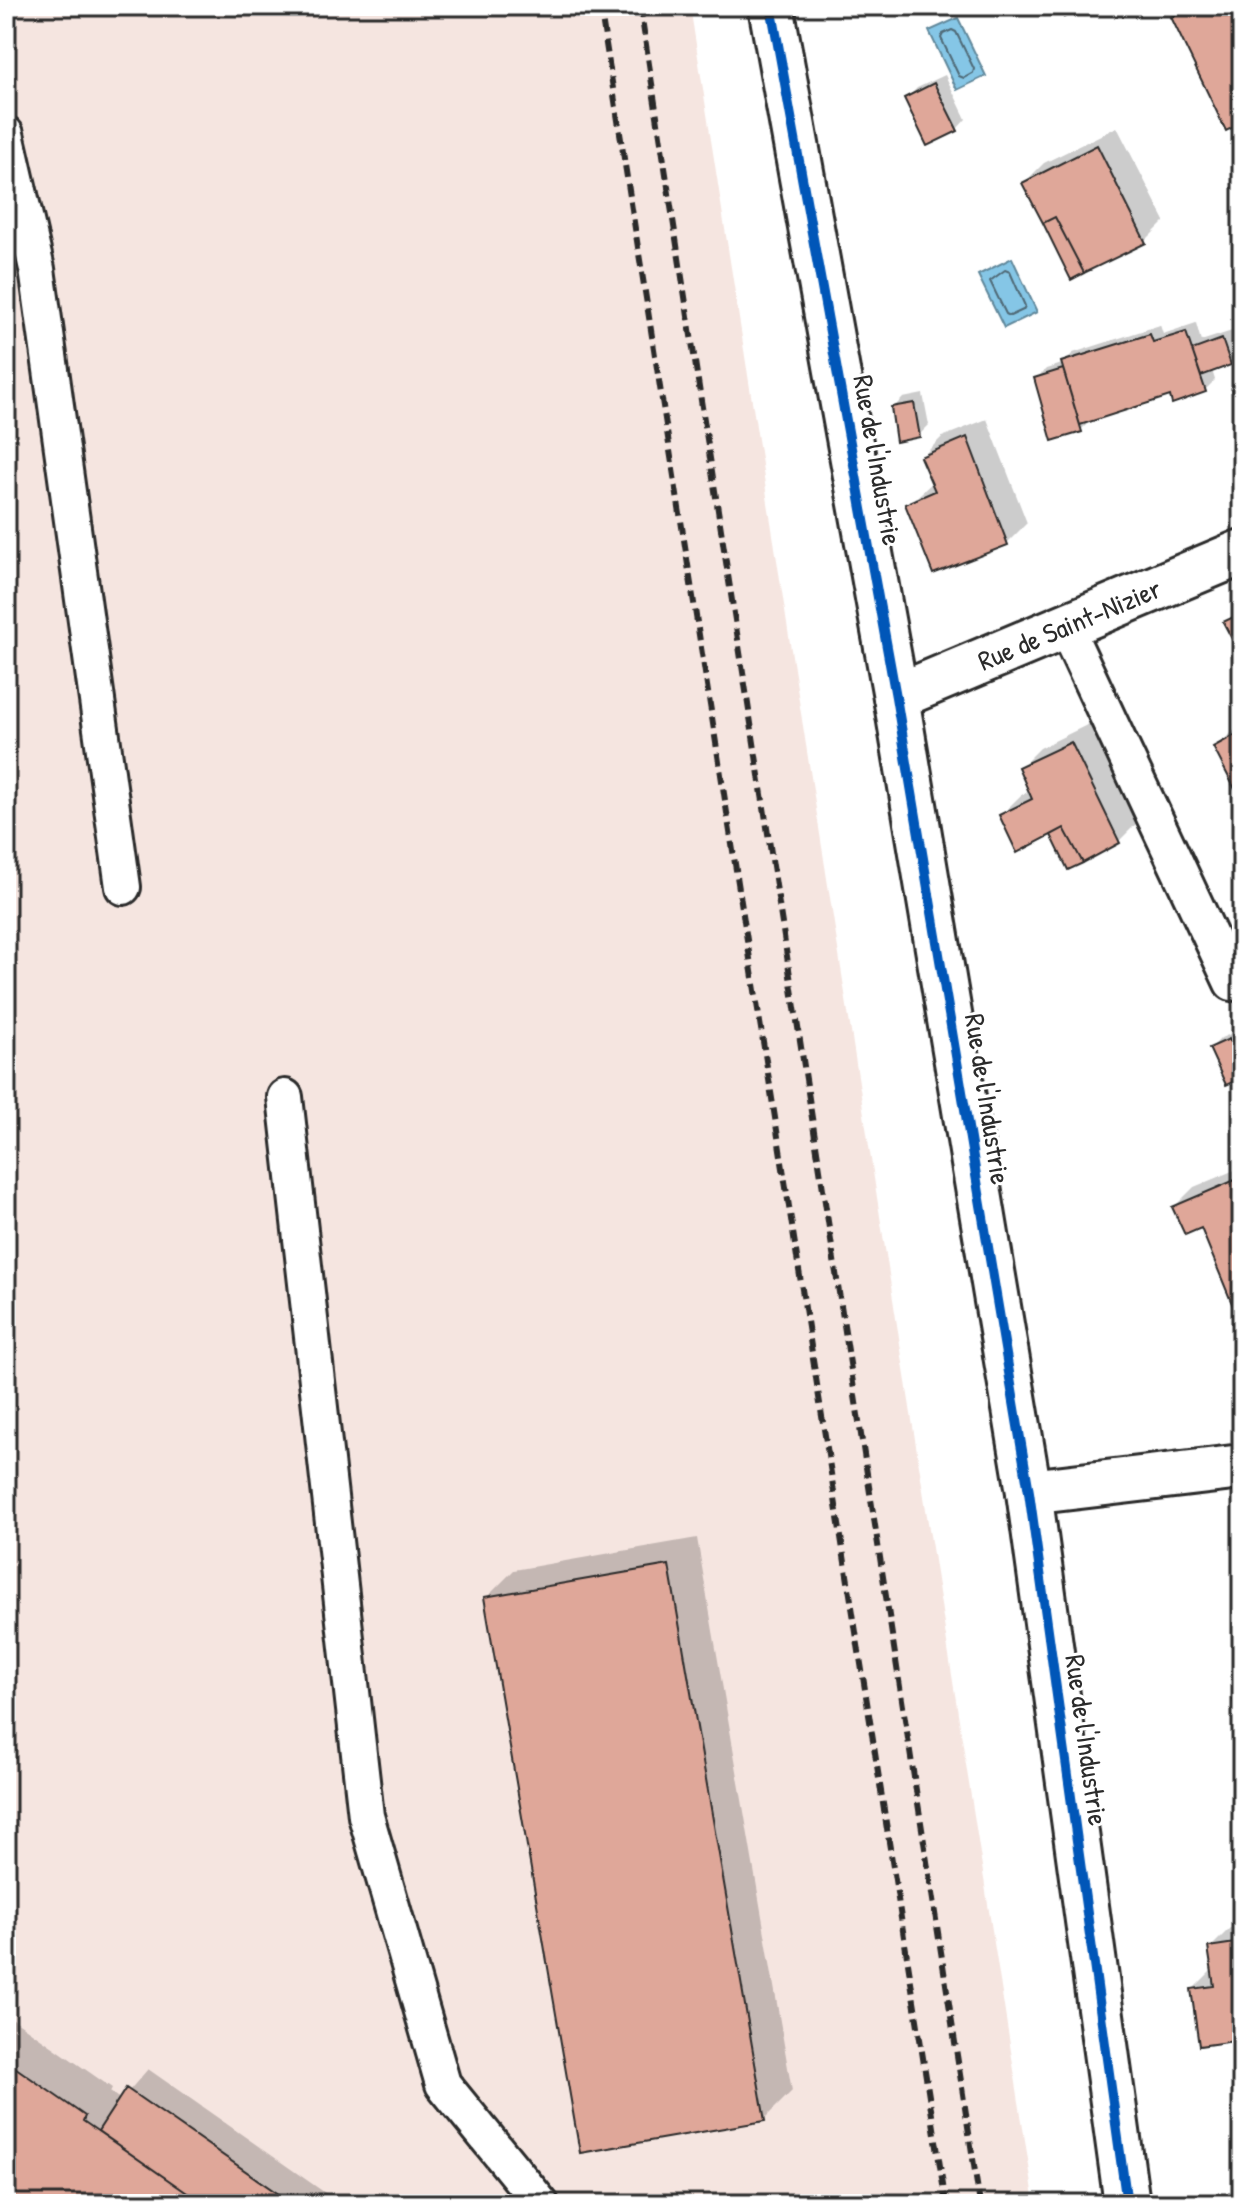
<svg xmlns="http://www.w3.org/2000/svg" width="1248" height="2210" viewBox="0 0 1248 2210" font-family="'Patrick Hand',sans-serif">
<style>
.built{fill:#f5e5e0}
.water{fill:#85c6e6;stroke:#61889b;stroke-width:2}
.shadow{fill:#0003}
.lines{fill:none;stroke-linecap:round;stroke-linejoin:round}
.shore{stroke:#4f6976;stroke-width:2}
.building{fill:#dfa799;stroke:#2b2b2b;stroke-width:2}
.service-casing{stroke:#2b2b2b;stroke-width:40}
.minor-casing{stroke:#2b2b2b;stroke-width:50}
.service{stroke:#fff;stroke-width:34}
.minor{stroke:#fff;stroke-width:44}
.rail{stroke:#2b2b2b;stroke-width:6;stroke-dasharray:12 6;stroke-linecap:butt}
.cycleway-casing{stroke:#fff;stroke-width:15}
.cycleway{stroke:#0057b8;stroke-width:10}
.labels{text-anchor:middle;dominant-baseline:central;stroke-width:6;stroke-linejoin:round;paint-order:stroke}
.street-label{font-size:28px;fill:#2b2b2b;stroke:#fff}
</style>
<rect width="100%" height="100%" fill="#fff"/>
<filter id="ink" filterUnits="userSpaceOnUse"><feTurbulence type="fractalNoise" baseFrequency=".0125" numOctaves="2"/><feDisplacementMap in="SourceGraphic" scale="16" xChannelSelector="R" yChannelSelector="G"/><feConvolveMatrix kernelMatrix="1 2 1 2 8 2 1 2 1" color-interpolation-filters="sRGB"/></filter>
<g filter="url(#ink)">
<path class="built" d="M 6,6 L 690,6 L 1035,2204 L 6,2204 Z"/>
<path class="water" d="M 958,18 L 986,76 L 957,90 L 929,31 Z
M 1012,258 L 1037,312 L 1004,328 L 978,275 Z"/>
<path class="shadow" d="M 1185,6 L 1242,6 L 1242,121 L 1173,18 Z
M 945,75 L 966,119 L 957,129 L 907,98 L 917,88 Z
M 1117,127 L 1165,221 L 1145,241 L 1024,183 L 1044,163 Z
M 1196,323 L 1201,341 L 1232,331 L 1240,354 L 1230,364 L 1212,370 L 1215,380 L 1205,390 L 1173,401 L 1171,393 L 1091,420 L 1081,430 L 1036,379 L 1046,369 L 1062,364 L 1073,353 L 1160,325 L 1163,334 Z
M 923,394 L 929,425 L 919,435 L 893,408 L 903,398 Z
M 987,419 L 1027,523 L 1007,543 L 908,505 L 933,482 L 922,457 L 942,437 Z
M 1242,606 L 1242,654 L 1225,623 Z
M 1091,723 L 1139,821 L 1119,841 L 1069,867 L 1052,833 L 1001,815 L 1021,795 L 1030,791 L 1020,768 L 1040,748 Z
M 1242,724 L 1242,788 L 1215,747 Z
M 1240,1030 L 1242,1035 L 1242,1075 L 1211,1048 L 1221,1038 Z
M 1242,1167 L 1242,1300 L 1202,1225 L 1174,1207 L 1194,1187 Z
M 697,1538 L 792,2091 L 764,2119 L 486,1598 L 514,1570 Z
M 1242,1926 L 1242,2038 L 1193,1989 L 1213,1969 L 1210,1948 L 1230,1928 Z
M 6,2014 L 112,2088 L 110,2092 L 121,2100 L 148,2069 L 341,2204 L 6,2204 Z"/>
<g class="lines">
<path class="shore" d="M 952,30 L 956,32 L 974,69 L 973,73 L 964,78 L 959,76 L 941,38 L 943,34 Z
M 1005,270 L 1010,272 L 1025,306 L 1023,310 L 1010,316 L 1006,314 L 990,281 Z"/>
</g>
<path class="building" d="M 1059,6 L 1074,6 L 1076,10 L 1064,17 Z
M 1195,6 L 1242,6 L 1242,123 L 1226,131 L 1171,17 Z
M 934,83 L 958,131 L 927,146 L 904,98 Z
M 1097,145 L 1146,243 L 1084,273 L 1055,217 L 1043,223 L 1022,183 Z
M 1055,217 L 1084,273 L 1071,280 L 1043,223 Z
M 1186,332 L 1206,392 L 1172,404 L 1170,396 L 1080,425 L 1061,362 L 1150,334 L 1153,342 Z
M 1222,339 L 1231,365 L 1201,376 L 1192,350 Z
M 1063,369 L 1082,432 L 1052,441 L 1034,378 Z
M 914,403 L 920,437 L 896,442 L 891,407 Z
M 967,437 L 1008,545 L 933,574 L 905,504 L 935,491 L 920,457 Z
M 1242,613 L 1242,658 L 1223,622 Z
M 1242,731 L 1242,790 L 1237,793 L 1213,747 Z
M 1071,742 L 1120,843 L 1083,863 L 1064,828 L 1017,853 L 999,815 L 1032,799 L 1018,767 Z
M 1064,828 L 1083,863 L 1068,870 L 1051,835 Z
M 1229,1039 L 1242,1065 L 1242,1078 L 1226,1085 L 1209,1048 Z
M 1242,1177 L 1242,1302 L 1233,1306 L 1201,1228 L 1185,1235 L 1172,1207 Z
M 669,1565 L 765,2121 L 580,2153 L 484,1597 Z
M 1242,1697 L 1242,1722 L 1239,1721 L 1233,1700 Z
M 1242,1942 L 1242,2040 L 1199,2046 L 1191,1989 L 1214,1986 L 1208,1947 Z
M 6,2061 L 85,2116 L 83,2121 L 203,2204 L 6,2204 Z
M 126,2088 L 293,2204 L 203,2204 L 98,2131 Z"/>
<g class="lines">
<g class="service-casing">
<path id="service" d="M 6,134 L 37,269 L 123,887
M 1065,626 L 1232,983
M 285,1097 L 366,1816 L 443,2084 L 541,2204"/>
</g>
<g class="minor-casing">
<g id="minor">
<path d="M 771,6 L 896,697 L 1029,1492 L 1127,2204"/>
<path id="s1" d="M 896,697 L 1242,552"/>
<path d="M 1029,1492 L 1242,1467"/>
</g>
</g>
<use href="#service" class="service"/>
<use href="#minor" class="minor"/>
<path class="rail" d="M 600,6 L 946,2204
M 640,6 L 980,2204"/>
<g class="cycleway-casing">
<path id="cycleway" d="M 771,6 L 896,697 L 1029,1492 L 1127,2204"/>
</g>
<use href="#cycleway" class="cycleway"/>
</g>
</g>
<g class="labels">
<g class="street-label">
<text transform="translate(878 460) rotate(80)">Rue de l'Industrie</text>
<text stroke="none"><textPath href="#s1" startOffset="188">Rue de Saint-Nizier</textPath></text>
<text transform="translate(988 1099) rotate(81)">Rue de l'Industrie</text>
<text transform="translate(1087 1740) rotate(82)">Rue de l'Industrie</text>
</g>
</g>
<rect width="1248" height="2210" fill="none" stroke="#fff" stroke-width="32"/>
<rect x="16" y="16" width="1216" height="2178" fill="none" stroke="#2b2b2b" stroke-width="3" filter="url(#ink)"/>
</svg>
